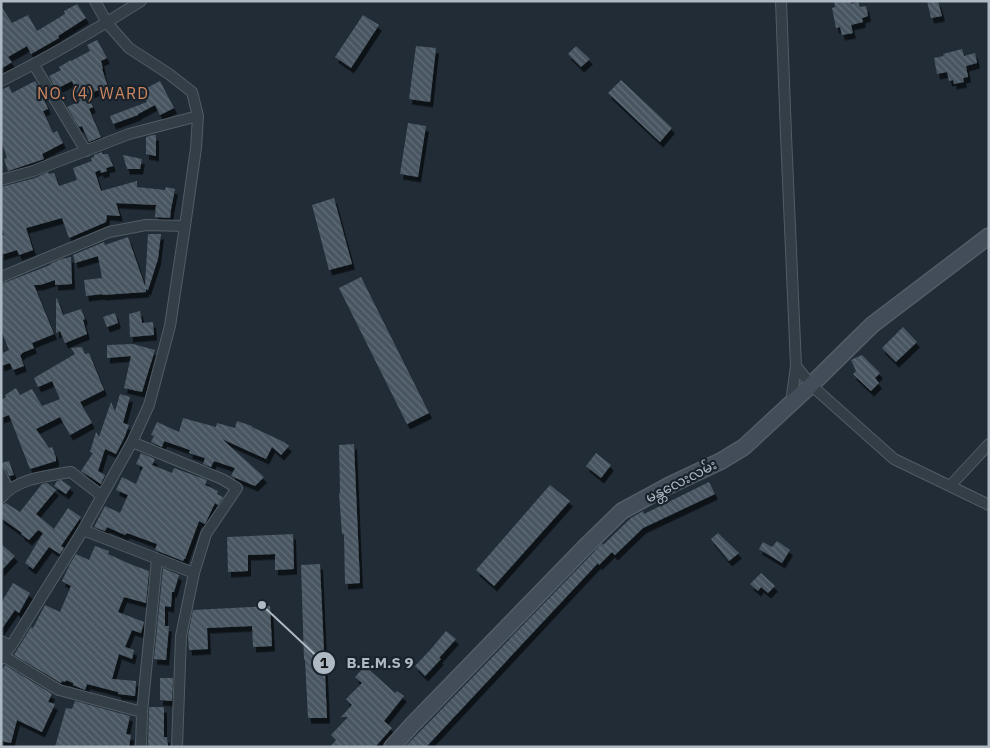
<svg xmlns="http://www.w3.org/2000/svg" width="990" height="748" viewBox="0 0 990 748" font-family="'IBM Plex Sans','Noto Sans Myanmar',sans-serif">
<style>
.building{fill:url(#building-back-hatch);filter:url(#shadow)}
.lines{fill:none;stroke-linecap:round;stroke-linejoin:round}
.minor-casing{stroke:#525c65;stroke-width:12}
.secondary-casing{stroke:#525c65;stroke-width:18}
.minor{stroke:#343e47;stroke-width:10}
.secondary{stroke:#434d5a;stroke-width:15}
.labels{text-anchor:middle;dominant-baseline:central;stroke-width:4.5;stroke-linejoin:round;paint-order:stroke}
.street-label{font-size:14px;fill:#afb9c4;stroke:#1a232c}
.quarter-label{font-size:16px;letter-spacing:1px;fill:#ce865f;stroke:#1a232c}
.leader{fill:none;stroke:#afb9c4;stroke-width:2}
.callout-dot{fill:#afb9c4;stroke:#1a232c;stroke-width:2}
.mark-label{font-size:15px;text-anchor:middle;font-weight:bold;fill:#111}
.callout-label{font-size:15px;text-anchor:middle;font-weight:bold;fill:#afb9c4;stroke:#1a232c;stroke-width:4.5;stroke-linejoin:round;paint-order:stroke}
</style>
<defs>
<pattern id="building-back-hatch" width="6" height="6" patternUnits="userSpaceOnUse" patternTransform="scale(1.25)"><rect width="6" height="6" fill="#495762"/><path d="M-1 5l2 2M0 0l6 6M5-1l2 2" fill="none" stroke="#616d77"/></pattern>
<filter id="shadow"><feDropShadow dx="3" dy="5.5" stdDeviation="0" flood-color="#0009"/></filter>
</defs>
<rect width="100%" height="100%" fill="#212c37"/>
<path class="building" d="M 834,1 L 850,1 L 851,4 L 858,2 L 860,7 L 866,6 L 868,16 L 862,18 L 863,22 L 851,25 L 853,33 L 842,35 L 840,27 L 836,28 L 832,8 L 835,7 Z
M 927,1 L 938,1 L 942,16 L 931,18 Z
M 77,4 L 86,18 L 58,36 L 59,38 L 31,54 L 27,46 L 8,57 L 12,62 L 1,69 L 1,6 L 12,23 L 28,15 L 37,31 L 65,14 L 64,11 Z
M 363,15 L 379,25 L 351,68 L 335,57 Z
M 97,40 L 107,58 L 101,61 L 103,69 L 102,69 L 108,87 L 87,94 L 93,107 L 89,109 L 101,137 L 89,142 L 82,126 L 79,127 L 67,107 L 80,101 L 72,81 L 56,89 L 49,76 L 61,70 L 59,67 L 71,60 L 71,61 L 90,51 L 87,45 Z
M 416,46 L 436,48 L 430,102 L 409,99 Z
M 576,46 L 590,59 L 581,67 L 568,54 Z
M 962,49 L 964,56 L 975,53 L 977,63 L 966,66 L 968,77 L 963,78 L 964,82 L 954,84 L 953,80 L 949,81 L 947,72 L 937,74 L 934,58 L 944,56 L 943,54 Z
M 621,80 L 672,128 L 660,142 L 608,93 Z
M 35,81 L 44,95 L 43,97 L 48,109 L 43,111 L 53,133 L 57,131 L 63,143 L 42,154 L 44,159 L 8,171 L 4,159 L 7,158 L 1,140 L 1,90 L 9,86 L 12,93 Z
M 160,81 L 174,108 L 160,115 L 155,105 L 138,114 L 138,115 L 113,124 L 110,116 L 147,102 L 141,91 Z
M 408,123 L 426,126 L 418,177 L 400,174 Z
M 153,135 L 156,135 L 156,156 L 146,154 L 146,137 Z
M 102,152 L 102,154 L 108,154 L 113,166 L 106,168 L 107,171 L 101,173 L 100,170 L 95,172 L 101,191 L 137,181 L 137,187 L 165,190 L 166,187 L 175,189 L 171,209 L 170,218 L 155,217 L 156,205 L 116,203 L 120,216 L 107,215 L 106,222 L 69,238 L 62,218 L 26,228 L 33,250 L 19,255 L 17,250 L 1,255 L 1,236 L 4,235 L 1,227 L 1,187 L 35,178 L 48,172 L 49,174 L 54,173 L 59,186 L 77,180 L 73,168 L 92,161 L 91,158 L 94,157 L 94,155 Z
M 123,155 L 142,159 L 140,169 L 127,169 Z
M 334,198 L 352,264 L 329,270 L 312,205 Z
M 148,234 L 161,234 L 158,259 L 148,290 L 146,289 L 146,292 L 102,295 L 102,294 L 86,296 L 84,280 L 102,278 L 98,256 L 75,263 L 73,255 L 104,242 L 105,245 L 128,237 L 145,286 Z
M 71,257 L 72,284 L 55,285 L 55,280 L 40,285 L 34,285 L 54,334 L 32,343 L 34,348 L 22,353 L 22,354 L 20,355 L 24,366 L 13,370 L 10,363 L 1,366 L 1,354 L 9,350 L 1,330 L 1,284 L 50,265 L 50,264 L 61,259 Z
M 361,277 L 429,413 L 407,424 L 339,288 Z
M 57,298 L 63,315 L 81,309 L 85,319 L 83,320 L 87,334 L 65,343 L 60,331 L 56,333 L 56,299 Z
M 140,311 L 142,323 L 153,322 L 154,335 L 130,337 L 129,314 Z
M 115,313 L 118,323 L 107,327 L 103,317 Z
M 903,327 L 917,342 L 896,362 L 882,348 Z
M 133,344 L 155,350 L 142,392 L 124,388 L 131,356 L 107,358 L 107,345 Z
M 82,347 L 85,354 L 89,353 L 104,390 L 80,402 L 92,423 L 70,435 L 60,417 L 36,429 L 49,448 L 52,447 L 56,457 L 56,461 L 30,469 L 9,415 L 1,418 L 1,400 L 6,397 L 5,395 L 16,388 L 20,395 L 32,389 L 42,406 L 60,399 L 52,381 L 38,387 L 34,378 L 75,354 L 71,348 Z
M 862,355 L 880,373 L 875,378 L 879,383 L 871,391 L 853,374 L 856,371 L 851,360 Z
M 120,394 L 130,397 L 123,423 L 129,425 L 125,436 L 116,454 L 105,449 L 98,471 L 105,475 L 101,484 L 81,471 L 93,453 L 90,452 L 96,432 L 99,437 L 111,402 L 115,411 Z
M 183,418 L 216,427 L 217,423 L 235,428 L 237,421 L 252,426 L 252,427 L 284,442 L 289,446 L 281,455 L 272,447 L 266,459 L 222,439 L 264,477 L 255,486 L 231,476 L 235,468 L 214,461 L 211,467 L 203,464 L 205,458 L 189,453 L 190,450 L 164,441 L 162,447 L 151,442 L 154,436 L 151,435 L 157,422 L 179,432 Z
M 354,444 L 360,583 L 345,584 L 344,534 L 342,534 L 339,493 L 340,493 L 339,445 Z
M 141,453 L 155,459 L 152,465 L 172,473 L 174,468 L 207,480 L 205,485 L 218,491 L 217,494 L 223,497 L 218,505 L 215,503 L 205,524 L 199,521 L 185,559 L 184,559 L 183,561 L 155,550 L 157,544 L 127,533 L 125,535 L 107,527 L 105,531 L 94,527 L 105,506 L 120,513 L 128,495 L 116,490 L 122,477 L 136,484 L 143,467 L 136,464 Z
M 596,453 L 611,465 L 601,478 L 586,466 Z
M 9,461 L 14,475 L 9,476 L 7,471 L 2,467 L 1,465 L 1,463 Z
M 61,480 L 71,487 L 66,494 L 54,486 L 57,481 Z
M 709,482 L 715,494 L 643,528 L 615,555 L 612,552 L 599,565 L 598,563 L 426,747 L 405,747 L 592,554 L 602,543 L 603,545 L 631,518 L 643,511 L 644,514 Z
M 47,483 L 56,490 L 36,514 L 54,529 L 68,508 L 81,517 L 61,546 L 64,548 L 60,554 L 49,547 L 33,569 L 25,563 L 43,533 L 38,530 L 29,540 L 21,534 L 22,533 L 1,518 L 1,505 L 6,503 L 20,512 L 42,484 Z
M 550,485 L 570,501 L 494,586 L 476,570 Z
M 718,533 L 739,553 L 729,561 L 711,539 Z
M 293,534 L 294,569 L 275,570 L 275,554 L 248,555 L 248,571 L 228,572 L 227,537 Z
M 777,541 L 790,550 L 782,563 L 759,549 L 763,542 L 772,547 Z
M 1,544 L 15,556 L 1,571 Z
M 95,546 L 109,551 L 108,554 L 130,564 L 149,571 L 146,603 L 124,597 L 118,612 L 144,622 L 141,633 L 132,630 L 125,647 L 134,650 L 132,659 L 119,654 L 112,679 L 136,681 L 135,696 L 118,694 L 118,692 L 87,684 L 85,690 L 73,685 L 73,683 L 66,680 L 65,682 L 62,681 L 61,683 L 14,655 L 31,627 L 33,628 L 45,605 L 60,612 L 71,586 L 62,581 L 70,564 L 76,554 L 89,560 Z
M 320,564 L 327,718 L 308,718 L 305,660 L 304,660 L 301,565 Z
M 163,568 L 179,575 L 174,592 L 172,592 L 171,607 L 165,606 L 165,626 L 169,626 L 166,660 L 154,659 Z
M 761,573 L 775,586 L 768,593 L 761,587 L 758,591 L 750,584 Z
M 13,583 L 30,593 L 19,613 L 15,610 L 1,630 L 1,603 Z
M 270,606 L 272,646 L 253,647 L 252,626 L 207,628 L 208,649 L 189,650 L 188,635 L 193,610 Z
M 446,631 L 456,639 L 439,658 L 441,659 L 425,676 L 415,666 L 431,649 Z
M 5,665 L 52,694 L 48,702 L 55,704 L 42,732 L 17,720 L 11,743 L 1,741 L 1,671 Z
M 365,666 L 395,693 L 397,691 L 404,696 L 384,721 L 392,728 L 375,747 L 330,747 L 336,740 L 331,735 L 348,717 L 341,717 L 352,705 L 346,699 L 362,683 L 355,677 Z
M 160,678 L 173,678 L 172,701 L 160,700 Z
M 75,701 L 130,716 L 126,734 L 131,735 L 129,747 L 55,747 L 66,708 L 72,709 Z
M 149,707 L 164,707 L 164,737 L 167,737 L 168,747 L 148,747 Z"/>
<g class="lines">
<g class="minor-casing">
<path id="minor" d="M 781,1 L 786,135 L 796,366 L 791,403
M 34,65 L 86,151
M 1,81 C 49,57 95,30 141,1
M 1,180 L 33,171 L 129,134 L 198,116
M 1,277 L 109,232 L 146,225 L 185,226
M 796,366 L 811,385 L 894,459 L 989,505
M 132,442 L 222,479 L 237,488 L 206,534 L 194,573 L 181,636 L 177,747
M 1,474 L 8,490
M 950,486 L 989,444
M 1,498 C 17,478 47,476 71,472 L 102,496
M 83,530 L 194,573
M 1,641 L 11,646
M 3,656 L 59,690 L 142,712
M 1,659 L 11,646 L 83,530 L 132,442 L 149,405 L 170,326 L 185,226 L 196,148 L 198,116 L 192,92 L 169,74 L 129,48 L 107,23 L 95,1
M 141,747 L 142,712 L 157,559"/>
</g>
<g class="secondary-casing">
<path id="secondary" d="M 392,747 L 412,725 L 585,547 L 622,511 L 670,485 L 721,461 L 744,447 L 811,385 L 872,325 L 989,236"/>
</g>
<use href="#minor" class="minor"/>
<use href="#secondary" class="secondary"/>
</g>
<g class="labels">
<g class="street-label">
<text transform="translate(681 481) rotate(-27)">မန္တလေးလမ်း</text>
</g>
<g class="quarter-label">
<text x="93" y="93">NO. (4) WARD</text>
</g>
</g>
<path class="leader" d="M262 605L324 663"/>
<g class="callout-dot">
<circle cx="262" cy="605" r="5"/>
<circle cx="324" cy="663" r="12"/>
</g>
<g class="mark-label">
<text x="324" y="668">1</text>
</g>
<g class="callout-label">
<text x="380" y="668">B.E.M.S 9</text>
</g>
<rect width="990" height="748" fill="none" stroke="#afb9c4" stroke-width="5"/>
</svg>
